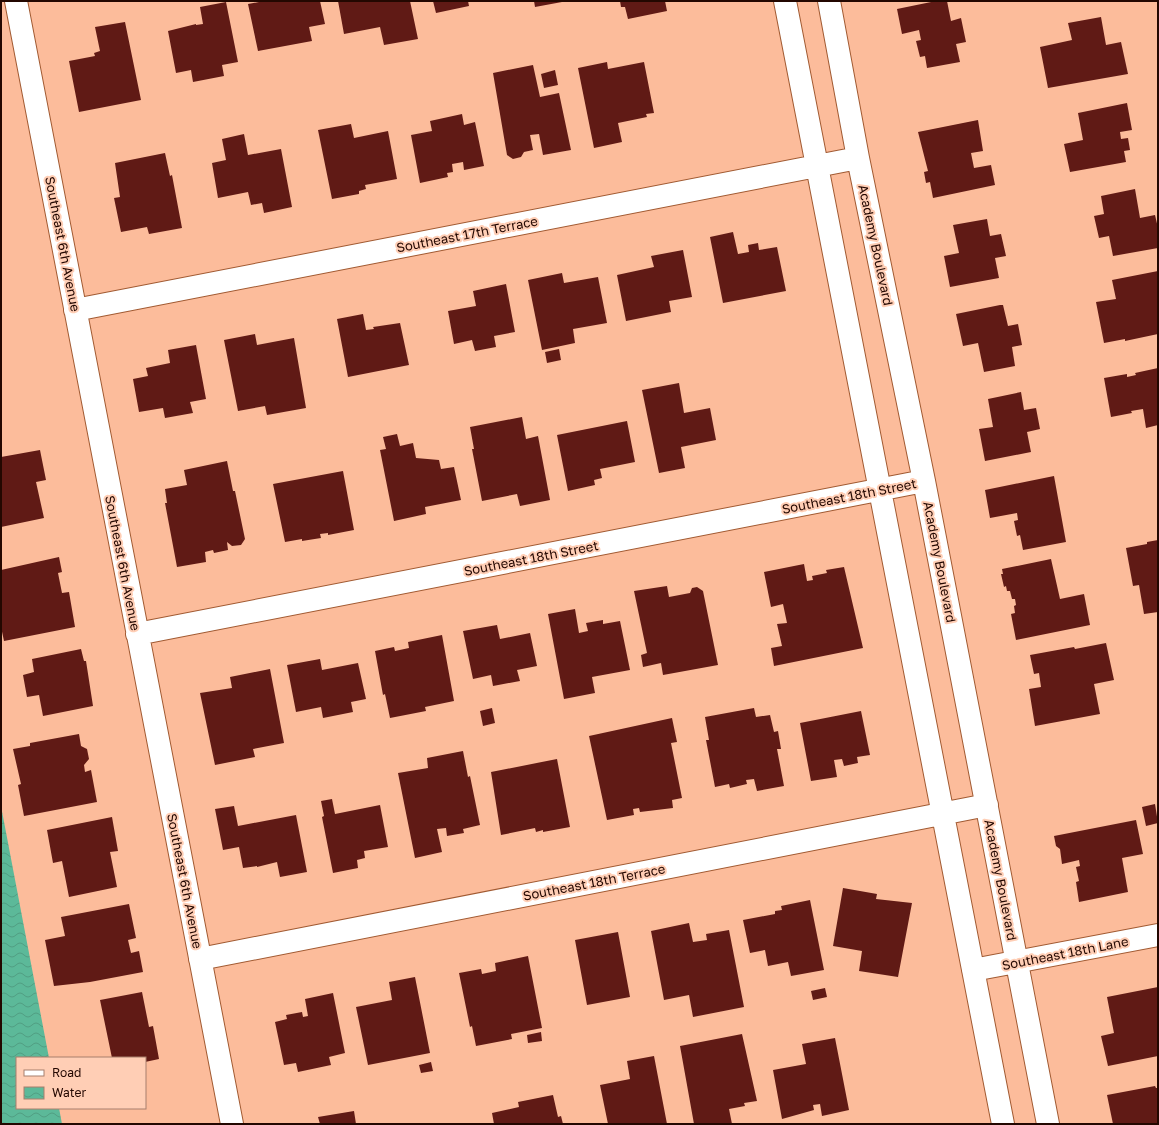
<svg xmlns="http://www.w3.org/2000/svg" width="1159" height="1125" viewBox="0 0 1159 1125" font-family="'Golos Text',sans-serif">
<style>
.water{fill:url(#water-waves)}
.building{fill:#601a15}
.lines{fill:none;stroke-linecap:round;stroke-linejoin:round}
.minor-casing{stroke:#a15a32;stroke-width:24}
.minor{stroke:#fff;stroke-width:22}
.labels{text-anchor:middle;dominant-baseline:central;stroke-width:4;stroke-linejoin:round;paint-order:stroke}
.street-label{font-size:13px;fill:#230700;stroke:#ffceb5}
</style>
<defs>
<pattern id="water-waves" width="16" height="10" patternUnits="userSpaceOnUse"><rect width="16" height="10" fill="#5cb999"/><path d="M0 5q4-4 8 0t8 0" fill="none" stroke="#509e82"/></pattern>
</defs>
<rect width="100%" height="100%" fill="#fcbc9b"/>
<path class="water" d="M 1,806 L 49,1058 L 17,1058 L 17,1108 L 59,1108 L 62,1124 L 1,1124 Z"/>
<path class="building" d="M 264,1 L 320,1 L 325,24 L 309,27 L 312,41 L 258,51 L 248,4 Z
M 338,1 L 410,1 L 418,39 L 384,45 L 380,27 L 344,34 Z
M 433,1 L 468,1 L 469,6 L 436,13 Z
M 534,1 L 562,1 L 562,2 L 535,7 Z
M 620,1 L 665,1 L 667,11 L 628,19 L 625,7 L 621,7 Z
M 936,1 L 947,1 L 951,21 L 961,18 L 966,42 L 956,44 L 960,62 L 927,68 L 925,56 L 920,57 L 916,41 L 921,40 L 919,30 L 902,34 L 897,9 Z
M 226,2 L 238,62 L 222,65 L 224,76 L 193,82 L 191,70 L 176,73 L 168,31 L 196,24 L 196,25 L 203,24 L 200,7 Z
M 1101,17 L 1106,45 L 1121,42 L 1128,74 L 1048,88 L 1040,47 L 1072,40 L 1068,23 Z
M 125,22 L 141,100 L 79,112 L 69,61 L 95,56 L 94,53 L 100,51 L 95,27 Z
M 607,62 L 608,69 L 644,62 L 654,113 L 646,114 L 647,117 L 618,123 L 622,142 L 594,148 L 578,68 Z
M 533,65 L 540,97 L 559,93 L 571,150 L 543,155 L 539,134 L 530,135 L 533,150 L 524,152 L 521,157 L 513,159 L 507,155 L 493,73 Z
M 555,70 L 558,85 L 544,88 L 541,74 Z
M 1127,103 L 1132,130 L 1120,132 L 1121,139 L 1128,138 L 1130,150 L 1124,151 L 1126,162 L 1070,172 L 1064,144 L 1083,140 L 1078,113 Z
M 462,114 L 464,125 L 475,122 L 484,166 L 464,170 L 463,162 L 452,164 L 453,172 L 447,173 L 448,177 L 420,183 L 411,135 L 432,131 L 430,121 Z
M 978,120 L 983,151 L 971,153 L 974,168 L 991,165 L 995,185 L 933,198 L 930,182 L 926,183 L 924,172 L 928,171 L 918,132 Z
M 351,124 L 354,138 L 388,131 L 397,179 L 365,185 L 366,189 L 359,191 L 359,194 L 332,199 L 318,130 Z
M 244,134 L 248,155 L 281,149 L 292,207 L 264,213 L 262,203 L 251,205 L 248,192 L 218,198 L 212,163 L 226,160 L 222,139 Z
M 165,153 L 170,176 L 172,175 L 182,228 L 149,234 L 147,227 L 121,232 L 114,198 L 120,197 L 115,163 Z
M 1135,189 L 1140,218 L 1155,215 L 1158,228 L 1158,248 L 1113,256 L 1109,236 L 1099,238 L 1094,216 L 1104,214 L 1101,196 Z
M 987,219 L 990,236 L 1001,234 L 1006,256 L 995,258 L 999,278 L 950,287 L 944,256 L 959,253 L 953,225 Z
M 733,232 L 738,254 L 749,252 L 748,245 L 758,243 L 759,250 L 777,247 L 786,291 L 723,303 L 710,237 Z
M 683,250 L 692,297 L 669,301 L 671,312 L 626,321 L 617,275 L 654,267 L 651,256 Z
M 1158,271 L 1158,334 L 1125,341 L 1125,339 L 1104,343 L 1096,302 L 1116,299 L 1112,280 Z
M 562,273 L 564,283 L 598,277 L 607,323 L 573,329 L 575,343 L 542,350 L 528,280 Z
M 506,284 L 515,332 L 494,336 L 496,347 L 475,351 L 472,340 L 454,344 L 448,311 L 476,306 L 473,291 Z
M 1000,305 L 1003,305 L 1008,326 L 1018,324 L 1022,345 L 1012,347 L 1015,366 L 984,372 L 978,343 L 963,346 L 956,314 Z
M 363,314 L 366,330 L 374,329 L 373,327 L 400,323 L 409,365 L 348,377 L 337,319 Z
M 255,334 L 257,345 L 294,338 L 306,408 L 267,415 L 265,406 L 238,411 L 224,340 Z
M 196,345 L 206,399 L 190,402 L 193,413 L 165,418 L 163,408 L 139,412 L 133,379 L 148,376 L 146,368 L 170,363 L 168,350 Z
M 559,349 L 561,360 L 547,363 L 545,352 Z
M 1158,368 L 1158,425 L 1146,428 L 1143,409 L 1131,411 L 1132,413 L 1111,417 L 1104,378 L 1127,374 L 1127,377 L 1136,375 L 1135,373 Z
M 679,383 L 684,413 L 710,408 L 716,440 L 681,447 L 685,468 L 659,473 L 642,390 Z
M 1021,392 L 1024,410 L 1036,408 L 1040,429 L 1027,432 L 1031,452 L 985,461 L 979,429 L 993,427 L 988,399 Z
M 522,417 L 526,439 L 538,436 L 550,500 L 520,506 L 517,494 L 482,501 L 472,449 L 474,449 L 470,427 Z
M 627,421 L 635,462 L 600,469 L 602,478 L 594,480 L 595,485 L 568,491 L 557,435 Z
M 397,434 L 400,446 L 413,443 L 416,458 L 439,460 L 441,469 L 454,467 L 461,500 L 425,507 L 426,514 L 394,521 L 380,450 L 386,449 L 383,437 Z
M 40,450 L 46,480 L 36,482 L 44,518 L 1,527 L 1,457 Z
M 227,461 L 233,491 L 235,491 L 245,539 L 241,545 L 232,546 L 227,542 L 228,550 L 214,553 L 213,550 L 205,552 L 206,562 L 177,567 L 165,503 L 167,503 L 165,489 L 187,485 L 184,470 Z
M 343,471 L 354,530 L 328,535 L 328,533 L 320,534 L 321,538 L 302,541 L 302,539 L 285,542 L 273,484 Z
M 1054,476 L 1066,542 L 1023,550 L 1020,535 L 1017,536 L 1014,521 L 1018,520 L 1017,513 L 990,518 L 985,490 Z
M 1158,540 L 1158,612 L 1144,614 L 1139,585 L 1133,586 L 1126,548 L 1147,544 L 1147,542 Z
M 59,557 L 62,572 L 58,573 L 62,593 L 69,592 L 75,627 L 4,641 L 1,627 L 1,570 Z
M 1051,559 L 1060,599 L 1084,594 L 1090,625 L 1016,640 L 1011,614 L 1015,613 L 1014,606 L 1016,605 L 1015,599 L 1012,599 L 1010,591 L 1007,591 L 1006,586 L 1004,587 L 1001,574 L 1003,574 L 1002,569 Z
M 804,564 L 807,581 L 813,580 L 812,576 L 827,573 L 826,570 L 844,567 L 863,648 L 774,666 L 771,648 L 782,646 L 777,624 L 787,623 L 783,604 L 771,607 L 764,572 Z
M 667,586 L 669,597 L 690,593 L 692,588 L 697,587 L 703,591 L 718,665 L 663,675 L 661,663 L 643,667 L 641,655 L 647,653 L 634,591 Z
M 575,609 L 579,633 L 588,631 L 586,623 L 603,620 L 603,624 L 620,621 L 630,670 L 592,677 L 595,693 L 564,699 L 548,614 Z
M 497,625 L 500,639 L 530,633 L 537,666 L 517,670 L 520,681 L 493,686 L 491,675 L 473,679 L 463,631 Z
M 442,635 L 454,701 L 425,707 L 426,711 L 390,718 L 385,694 L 383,695 L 375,651 L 394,647 L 395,651 L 409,648 L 408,642 Z
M 1106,643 L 1114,680 L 1094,684 L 1100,714 L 1035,726 L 1029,689 L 1041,687 L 1039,673 L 1034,674 L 1030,655 L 1074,647 L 1075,649 Z
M 81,649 L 84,661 L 86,661 L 93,706 L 43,716 L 39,695 L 27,697 L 23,675 L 34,672 L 32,659 Z
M 320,659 L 322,670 L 358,663 L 366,699 L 351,702 L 353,712 L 323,718 L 321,707 L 296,712 L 287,665 Z
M 270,669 L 284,743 L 253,749 L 255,757 L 215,765 L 200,693 L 232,688 L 230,677 Z
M 492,708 L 495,723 L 483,726 L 480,711 Z
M 754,708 L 756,717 L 770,715 L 774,732 L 778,731 L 781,749 L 777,749 L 784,786 L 757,791 L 754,779 L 746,780 L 747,784 L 730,788 L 729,784 L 715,787 L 706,740 L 709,740 L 705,717 Z
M 861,711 L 870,755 L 857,757 L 858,763 L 844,766 L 842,759 L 834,760 L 837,777 L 811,781 L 800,723 Z
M 672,718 L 677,742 L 671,743 L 682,798 L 672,800 L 673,808 L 640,812 L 639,808 L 633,809 L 634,815 L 607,820 L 589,736 Z
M 79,734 L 81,746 L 87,749 L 89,759 L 84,765 L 85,772 L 91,770 L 97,802 L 24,816 L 18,785 L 21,784 L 13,749 L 30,746 L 30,743 Z
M 463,751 L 468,777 L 470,776 L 480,825 L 463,829 L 464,833 L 447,836 L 446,828 L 437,829 L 442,852 L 415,858 L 398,773 L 428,768 L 427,758 Z
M 557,759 L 570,827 L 543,832 L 543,830 L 536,832 L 535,828 L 501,835 L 491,772 Z
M 332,799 L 335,814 L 380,805 L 388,847 L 364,851 L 365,858 L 357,860 L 358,868 L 333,873 L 322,817 L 324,816 L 321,801 Z
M 1155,804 L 1158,823 L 1146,826 L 1142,807 Z
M 234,806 L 238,826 L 296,815 L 307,872 L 280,877 L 277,862 L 257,867 L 257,866 L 243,868 L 239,847 L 223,850 L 215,809 Z
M 112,817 L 118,851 L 110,852 L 117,887 L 69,897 L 62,861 L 53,863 L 47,830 Z
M 1136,820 L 1143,854 L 1122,858 L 1128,892 L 1079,902 L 1076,882 L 1079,881 L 1076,867 L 1080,866 L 1079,860 L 1062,864 L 1060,849 L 1056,846 L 1054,836 Z
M 843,888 L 877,894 L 876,899 L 912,903 L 898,977 L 859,971 L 862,951 L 833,946 Z
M 810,900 L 824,970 L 791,976 L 788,962 L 768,966 L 765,950 L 750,953 L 743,920 L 775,914 L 775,911 L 782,910 L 781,906 Z
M 129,904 L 136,938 L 128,940 L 131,953 L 139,951 L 143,972 L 90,982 L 54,986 L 45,940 L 65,936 L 61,917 Z
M 689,923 L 693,942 L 707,940 L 706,934 L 729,930 L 744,1007 L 693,1017 L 689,995 L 664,1000 L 651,931 Z
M 618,932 L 630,997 L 587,1005 L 575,940 Z
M 528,956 L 542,1028 L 511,1034 L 512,1039 L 476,1046 L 472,1026 L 470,1027 L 459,973 L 481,969 L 482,974 L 496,971 L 495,963 Z
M 415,977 L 430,1053 L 368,1065 L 356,1007 L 392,1000 L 389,982 Z
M 1158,987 L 1158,1056 L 1108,1066 L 1101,1036 L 1114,1033 L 1107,997 Z
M 825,988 L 827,997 L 813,1000 L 811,991 Z
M 142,992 L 149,1027 L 153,1026 L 159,1059 L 145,1062 L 145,1058 L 112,1058 L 100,1000 Z
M 333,993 L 345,1053 L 329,1057 L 331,1065 L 298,1072 L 296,1063 L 284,1065 L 275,1022 L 287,1019 L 286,1015 L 302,1012 L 303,1017 L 308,1016 L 305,999 Z
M 541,1032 L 542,1041 L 528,1043 L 527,1035 Z
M 742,1034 L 757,1101 L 744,1103 L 745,1106 L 729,1109 L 732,1124 L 694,1124 L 680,1046 Z
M 835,1038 L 849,1110 L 822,1116 L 820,1104 L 813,1105 L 814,1110 L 782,1119 L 773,1070 L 806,1064 L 802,1044 Z
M 654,1056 L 667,1124 L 608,1124 L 600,1085 L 630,1079 L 627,1061 Z
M 431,1062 L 433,1071 L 421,1073 L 419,1065 Z
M 1155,1086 L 1156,1088 L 1158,1088 L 1158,1124 L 1113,1124 L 1107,1095 Z
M 553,1095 L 558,1117 L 561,1116 L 563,1124 L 494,1124 L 492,1113 L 519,1107 L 518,1102 Z
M 354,1111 L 356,1124 L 320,1124 L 318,1117 Z"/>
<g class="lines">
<g class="minor-casing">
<path id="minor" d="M 16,1 L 232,1124
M 785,1 L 1003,1124
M 829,1 L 858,158 L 924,481 L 1048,1124
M 75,310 L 858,158
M 137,634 L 924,481
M 200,959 L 987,805
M 973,970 L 1158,935"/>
</g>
<use href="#minor" class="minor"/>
</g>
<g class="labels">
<g class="street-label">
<text transform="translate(467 234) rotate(-11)">Southeast 17th Terrace</text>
<text transform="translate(63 244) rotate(79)">Southeast 6th Avenue</text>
<text transform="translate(876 245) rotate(78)">Academy Boulevard</text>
<text transform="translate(849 496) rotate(-11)">Southeast 18th Street</text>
<text transform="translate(531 558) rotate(-11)">Southeast 18th Street</text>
<text transform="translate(940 562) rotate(79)">Academy Boulevard</text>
<text transform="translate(123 563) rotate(79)">Southeast 6th Avenue</text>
<text transform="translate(1001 880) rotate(79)">Academy Boulevard</text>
<text transform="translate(185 881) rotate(79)">Southeast 6th Avenue</text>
<text transform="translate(594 882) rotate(-11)">Southeast 18th Terrace</text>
<text transform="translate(1065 953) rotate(-11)">Southeast 18th Lane</text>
</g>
</g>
<rect width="1159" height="1125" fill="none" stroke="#230700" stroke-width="4"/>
<rect x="16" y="1057" width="130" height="52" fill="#ffceb5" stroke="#a77e6d"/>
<rect x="24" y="1070" width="20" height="6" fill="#ffffff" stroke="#a77e6d"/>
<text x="52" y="1077" font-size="12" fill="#230700">Road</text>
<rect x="24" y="1087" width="20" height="12" fill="url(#water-waves)" stroke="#a77e6d"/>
<text x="52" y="1097" font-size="12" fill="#230700">Water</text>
</svg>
